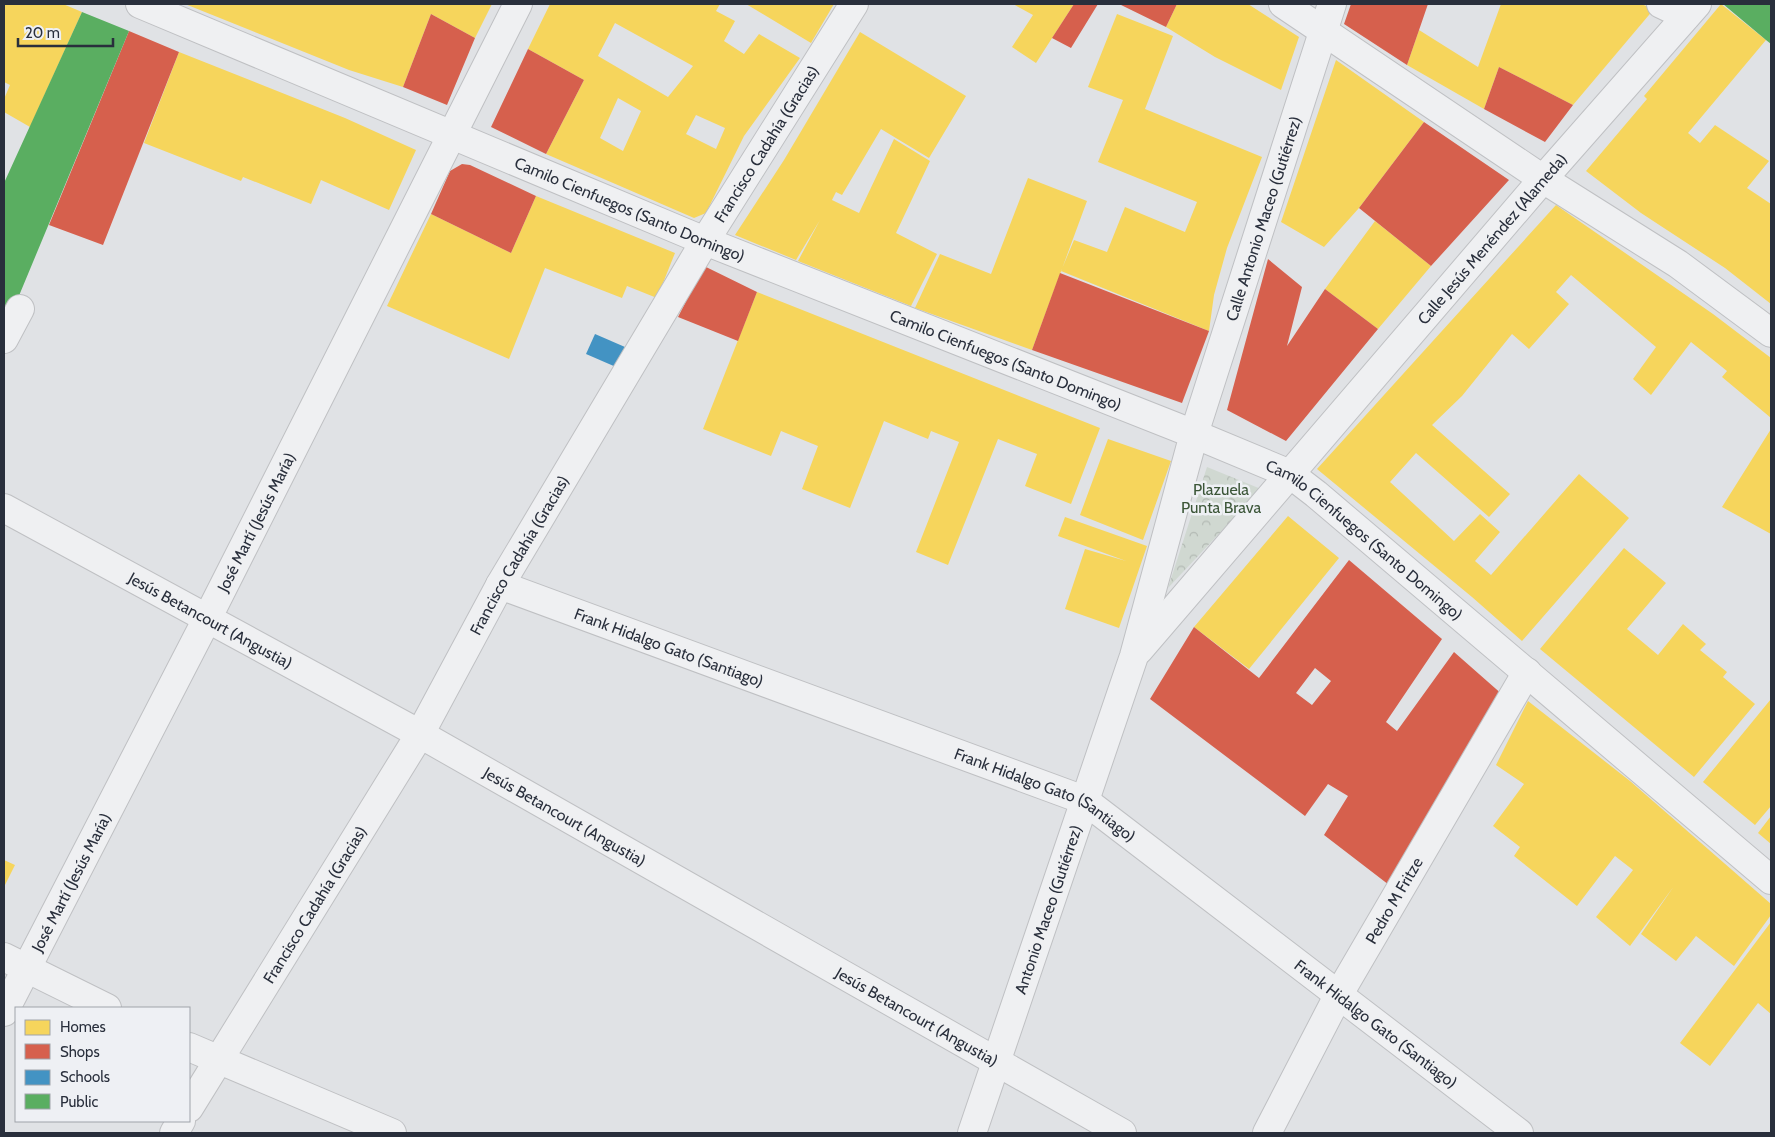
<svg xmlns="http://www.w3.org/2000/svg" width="1775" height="1137" viewBox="0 0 1775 1137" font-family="Cabin,sans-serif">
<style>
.park{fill:url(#park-crowns)}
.homes{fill:#f6d55c;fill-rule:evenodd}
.shops{fill:#d6604d;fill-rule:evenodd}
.schools{fill:#4393c3}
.public{fill:#5aae61}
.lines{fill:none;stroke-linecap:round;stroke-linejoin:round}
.minor-casing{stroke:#bfc0c3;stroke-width:30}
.minor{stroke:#eff0f2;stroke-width:28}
.labels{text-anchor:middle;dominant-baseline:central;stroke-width:5;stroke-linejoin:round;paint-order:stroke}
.street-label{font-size:16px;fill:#292f3c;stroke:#eef0f4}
.park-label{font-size:16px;fill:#3c5638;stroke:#eef0f4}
</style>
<defs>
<pattern id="park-crowns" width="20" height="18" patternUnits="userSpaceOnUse" patternTransform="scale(1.25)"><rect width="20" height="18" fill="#d0d8d1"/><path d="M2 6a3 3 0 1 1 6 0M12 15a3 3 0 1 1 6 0" fill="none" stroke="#b3bab4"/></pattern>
</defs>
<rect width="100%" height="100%" fill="#e0e2e5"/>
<path class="park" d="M 1207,467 L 1261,489 L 1168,588 Z"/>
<path class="homes" d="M 4,4 L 63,4 L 82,12 L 30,127 L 4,112 L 4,99 L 10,85 L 4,82 Z
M 185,4 L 492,4 L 475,38 L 431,14 L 403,87 L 349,70 Z
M 550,4 L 720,4 L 716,11 L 735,21 L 724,41 L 744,54 L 759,34 L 800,58 L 744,136 L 706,213 L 694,218 L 546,154 L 584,80 L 528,49 ZM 615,23 L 693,66 L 668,97 L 598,56 ZM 618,98 L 641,111 L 623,151 L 600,138 ZM 696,115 L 725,128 L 716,149 L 686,134 Z
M 746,4 L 834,4 L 811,43 Z
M 1013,4 L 1074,4 L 1036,63 L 1012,47 L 1033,15 Z
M 1177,4 L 1248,4 L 1299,37 L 1281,90 L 1215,57 L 1166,27 Z
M 1501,4 L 1641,4 L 1654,9 L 1573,105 L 1499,67 L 1484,109 L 1407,65 L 1419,30 L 1478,67 Z
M 1721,4 L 1766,40 L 1688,133 L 1700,143 L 1715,125 L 1769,161 L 1747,188 L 1771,204 L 1771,304 L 1725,268 L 1641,213 L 1586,171 L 1647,99 L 1644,96 Z
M 1117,14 L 1173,36 L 1145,109 L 1262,157 L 1227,248 L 1214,295 L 1209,331 L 1061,271 L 1074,240 L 1107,252 L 1125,207 L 1185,232 L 1197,202 L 1098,162 L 1123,100 L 1088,87 Z
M 860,32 L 966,96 L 929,158 L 881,129 L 842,195 L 836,192 L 832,200 L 859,213 L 894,139 L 930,161 L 896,233 L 937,254 L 911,306 L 798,261 L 820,220 L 796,260 L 735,235 L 784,160 Z
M 179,52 L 345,118 L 416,150 L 389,210 L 321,180 L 311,204 L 243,177 L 241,181 L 144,143 Z
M 1336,60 L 1424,122 L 1359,208 L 1324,247 L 1281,222 Z
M 1028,178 L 1087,201 L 1032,350 L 915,308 L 940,254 L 991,274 Z
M 536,196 L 675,253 L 657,298 L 627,286 L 622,298 L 545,268 L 509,359 L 387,306 L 431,214 L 511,253 Z
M 1556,205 L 1713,314 L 1771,358 L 1771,418 L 1722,377 L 1727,371 L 1691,342 L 1651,395 L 1633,379 L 1656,347 L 1571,275 L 1556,292 L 1569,304 L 1529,349 L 1512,334 L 1462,396 L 1432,425 L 1510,494 L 1489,517 L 1416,453 L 1390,482 L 1454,541 L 1480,514 L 1500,532 L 1475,561 L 1491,575 L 1579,474 L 1629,518 L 1522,641 L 1472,597 L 1317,469 Z
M 1375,221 L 1431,266 L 1378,329 L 1325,289 Z
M 757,292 L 1100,428 L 1071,504 L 1025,486 L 1037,454 L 998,439 L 948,565 L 916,552 L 959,442 L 931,431 L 928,439 L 884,421 L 850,508 L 802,489 L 818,446 L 781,431 L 771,456 L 703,429 Z
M 1771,429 L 1771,534 L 1722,507 Z
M 1108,439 L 1171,461 L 1143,540 L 1080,515 Z
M 1288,516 L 1339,558 L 1249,669 L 1194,627 Z
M 1065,517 L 1147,546 L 1119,628 L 1065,609 L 1085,549 L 1126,561 L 1058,536 Z
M 1624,548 L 1666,583 L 1627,629 L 1658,655 L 1683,624 L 1706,644 L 1700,650 L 1727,672 L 1723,677 L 1755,704 L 1694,777 L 1540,649 Z
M 1771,699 L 1771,806 L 1755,825 L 1703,782 Z
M 1528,701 L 1630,781 L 1771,904 L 1771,915 L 1734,966 L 1696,936 L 1676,961 L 1641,934 L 1674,886 L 1630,946 L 1596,917 L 1633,870 L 1615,856 L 1577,906 L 1514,856 L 1520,847 L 1493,826 L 1524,784 L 1496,765 Z
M 1771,816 L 1771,844 L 1758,833 Z
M 4,860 L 15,865 L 4,887 Z
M 1771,922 L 1771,1014 L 1758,1003 L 1710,1066 L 1680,1043 Z"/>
<path class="shops" d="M 1074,4 L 1098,4 L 1071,48 L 1052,38 Z
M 1119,4 L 1177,4 L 1166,27 Z
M 1351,4 L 1428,4 L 1407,65 L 1344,24 Z
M 431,14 L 475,38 L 447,105 L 403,87 Z
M 129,31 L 179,52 L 103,245 L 49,225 Z
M 528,49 L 584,80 L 546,154 L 491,127 Z
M 1499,67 L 1573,105 L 1545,142 L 1484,109 Z
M 1424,122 L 1509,180 L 1431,266 L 1359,208 Z
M 462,164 L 470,165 L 536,196 L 511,253 L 431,214 L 450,171 Z
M 1268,259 L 1302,287 L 1287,346 L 1325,289 L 1378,329 L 1286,441 L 1227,410 Z
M 704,266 L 757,292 L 738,341 L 678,317 Z
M 1060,273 L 1209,331 L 1182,403 L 1032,350 Z
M 1349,560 L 1442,639 L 1386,722 L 1397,731 L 1454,652 L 1504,696 L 1393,888 L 1324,835 L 1348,796 L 1328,784 L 1305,816 L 1150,699 L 1194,627 L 1259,678 ZM 1315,668 L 1331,681 L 1312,705 L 1296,693 Z"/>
<path class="schools" d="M 595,334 L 625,347 L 616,367 L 586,354 Z"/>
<path class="public" d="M 1723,4 L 1771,4 L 1771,44 L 1766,40 Z
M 82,12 L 129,31 L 6,327 L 4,326 L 4,183 Z"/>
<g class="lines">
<g class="minor-casing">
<g id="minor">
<path id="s1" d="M 140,4 L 705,241 L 1194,434 L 1290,474 L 1316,494 L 1771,880"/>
<path d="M 1283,4 L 1543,179 L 1678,264 L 1771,333"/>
<path d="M 1661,4 L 1686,16"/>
<path d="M 4,339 L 20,309"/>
<path id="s2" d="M 4,508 L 420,734 L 1122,1133"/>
<path id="s3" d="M 500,585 L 1084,800 L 1519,1133"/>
<path id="s4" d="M 1139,650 L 1543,179 L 1697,4"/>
<path d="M 4,957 L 107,1008"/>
<path id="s5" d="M 4,1012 L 208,617 L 518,4"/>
<path d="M 189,1047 L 392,1133"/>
<path id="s6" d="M 189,1108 L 420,734 L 500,585 L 705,241 L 854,4"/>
<path d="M 174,1133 L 181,1121"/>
<path id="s7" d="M 972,1133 L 1134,656 L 1194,434 L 1332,4"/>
<path id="s8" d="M 1267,1133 L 1339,994 L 1527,672"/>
</g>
</g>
<use href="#minor" class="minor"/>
</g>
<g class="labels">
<g class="street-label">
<text stroke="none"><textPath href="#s6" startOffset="1124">Francisco Cadahía (Gracias)</textPath></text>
<text stroke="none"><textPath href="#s1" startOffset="531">Camilo Cienfuegos (Santo Domingo)</textPath></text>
<text stroke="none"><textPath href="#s7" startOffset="960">Calle Antonio Maceo (Gutiérrez)</textPath></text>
<text stroke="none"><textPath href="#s4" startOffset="542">Calle Jesús Menéndez (Alameda)</textPath></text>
<text stroke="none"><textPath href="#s1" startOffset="936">Camilo Cienfuegos (Santo Domingo)</textPath></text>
<text stroke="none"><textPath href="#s5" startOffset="551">José Martí (Jesús María)</textPath></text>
<text stroke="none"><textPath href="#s1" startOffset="1341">Camilo Cienfuegos (Santo Domingo)</textPath></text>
<text stroke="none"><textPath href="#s6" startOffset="644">Francisco Cadahía (Gracias)</textPath></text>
<text stroke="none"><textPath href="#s2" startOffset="235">Jesús Betancourt (Angustia)</textPath></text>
<text stroke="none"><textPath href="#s3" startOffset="180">Frank Hidalgo Gato (Santiago)</textPath></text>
<text stroke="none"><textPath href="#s3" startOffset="585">Frank Hidalgo Gato (Santiago)</textPath></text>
<text stroke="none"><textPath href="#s2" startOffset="640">Jesús Betancourt (Angustia)</textPath></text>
<text stroke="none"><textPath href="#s5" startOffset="146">José Martí (Jesús María)</textPath></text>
<text stroke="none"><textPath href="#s8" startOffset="265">Pedro M Fritze</textPath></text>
<text stroke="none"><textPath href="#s6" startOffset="239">Francisco Cadahía (Gracias)</textPath></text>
<text stroke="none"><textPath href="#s7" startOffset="236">Antonio Maceo (Gutiérrez)</textPath></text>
<text stroke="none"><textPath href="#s2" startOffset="1045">Jesús Betancourt (Angustia)</textPath></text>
<text stroke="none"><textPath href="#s3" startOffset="990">Frank Hidalgo Gato (Santiago)</textPath></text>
</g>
<g class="park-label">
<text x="1221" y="489">Plazuela<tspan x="1221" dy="18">Punta Brava</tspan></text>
</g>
</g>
<rect width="1775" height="1137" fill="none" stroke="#292f3c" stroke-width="10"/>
<rect x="15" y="1007" width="175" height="115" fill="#eef0f4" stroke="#9fa3aa"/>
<rect x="25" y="1020" width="25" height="15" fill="#f6d55c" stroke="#9fa3aa"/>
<text x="60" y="1032" font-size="15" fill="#292f3c">Homes</text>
<rect x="25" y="1044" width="25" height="15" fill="#d6604d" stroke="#9fa3aa"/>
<text x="60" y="1057" font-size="15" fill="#292f3c">Shops</text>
<rect x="25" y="1070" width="25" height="15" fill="#4393c3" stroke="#9fa3aa"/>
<text x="60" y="1082" font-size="15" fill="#292f3c">Schools</text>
<rect x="25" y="1094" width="25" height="15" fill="#5aae61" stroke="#9fa3aa"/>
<text x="60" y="1107" font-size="15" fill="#292f3c">Public</text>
<path d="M18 38v8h95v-8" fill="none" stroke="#292f3c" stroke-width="2.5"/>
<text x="25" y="38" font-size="15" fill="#292f3c" stroke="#eef0f4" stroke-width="4" paint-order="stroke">20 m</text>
</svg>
